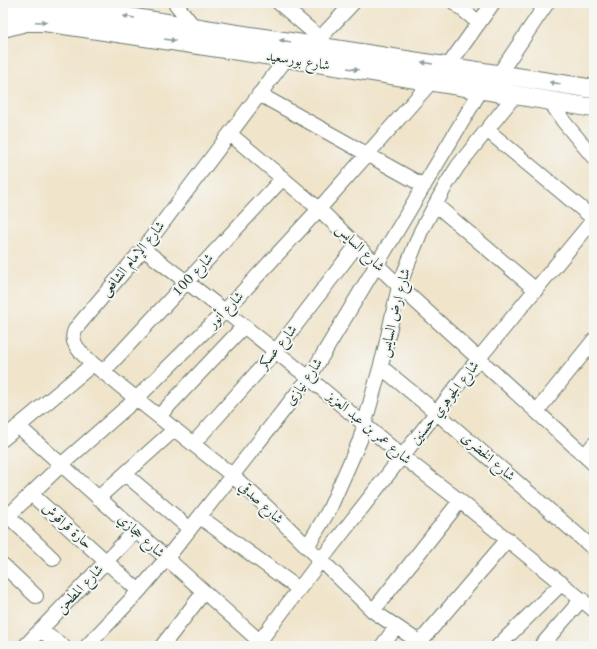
<svg xmlns="http://www.w3.org/2000/svg" width="597" height="649" viewBox="0 0 597 649" font-family="'Old Standard TT',Amiri,serif">
<style>
.lines{fill:none;stroke-linecap:round;stroke-linejoin:round}
.minor-casing{stroke:#687769;stroke-width:16}
.tertiary-casing{stroke:#687769;stroke-width:20}
.minor{stroke:#fff;stroke-width:14}
.tertiary{stroke:#fff;stroke-width:18}
.oneway{fill:#8f9e9a}
.labels{text-anchor:middle;dominant-baseline:central;stroke-width:4;stroke-linejoin:round;paint-order:stroke}
.street-label{font-size:14px;fill:#1f3d34;stroke:#f6f6f2}
</style>
<rect width="100%" height="100%" fill="#f6f6f2"/>
<filter id="ink" filterUnits="userSpaceOnUse"><feTurbulence type="fractalNoise" baseFrequency=".025" numOctaves="2"/><feDisplacementMap in="SourceGraphic" scale="8" xChannelSelector="R" yChannelSelector="G"/><feConvolveMatrix kernelMatrix="1 2 1 2 8 2 1 2 1" color-interpolation-filters="sRGB"/></filter>
<filter id="wash" filterUnits="userSpaceOnUse"><feTurbulence type="fractalNoise" baseFrequency=".012" numOctaves="4" result="noise"/><feDisplacementMap in="SourceGraphic" scale="16" xChannelSelector="R" yChannelSelector="G"/><feGaussianBlur stdDeviation="0.9" result="paint"/><feColorMatrix in="noise" values="0 0 0 0 0 0 0 0 0 0 0 0 0 0 0 0 0 1.4 0 .05"/><feComposite in="paint" operator="in"/></filter>
<g filter="url(#wash)">
<rect width="100%" height="100%" fill="#f0e4cb"/>
</g>
<g filter="url(#ink)">
<g class="lines">
<g class="minor-casing">
<path id="minor" d="M 175,3 L 194,27
M 279,3 L 320,38
M 455,3 L 479,23
M 310,53 L 320,38 L 353,3
M 448,66 L 493,3
M 499,74 L 547,3
M 259,94 L 424,186
M 550,101 L 564,122 L 594,158
M 487,130 L 594,219
M 230,134 L 319,209 L 399,286 L 594,464
M 436,205 L 536,290
M 143,249 L 225,311 L 309,378 L 403,457 L 460,501 L 594,610
M 93,364 L 233,476 L 269,509 L 373,611 L 425,646
M 381,367 L 437,413 L 594,549
M 103,372 L 283,178
M 537,411 L 594,340
M 159,416 L 244,326
M 18,426 L 265,646
M 3,439 L 93,364 C 83,354 67,343 76,328 L 143,249 L 286,59
M 193,444 L 275,352 L 357,245
M 585,455 L 594,444
M 125,474 L 190,529
M 31,494 L 139,591
M 98,498 L 175,429
M 8,516 L 53,559
M 200,517 L 299,589
M 3,521 L 61,465 L 136,399 L 225,311 L 319,209 L 431,82
M 307,547 L 329,510 L 360,440 L 384,354 L 399,286 L 421,231 L 446,185 L 458,166 L 515,95
M 3,565 L 36,596
M 373,611 L 460,501
M 40,630 L 63,646
M 420,642 L 508,539
M 25,646 L 135,531
M 87,646 L 139,591 L 167,558 L 309,378 L 481,90
M 162,646 L 204,592
M 256,646 L 321,560 L 479,358 L 594,219
M 382,646 L 396,627
M 498,646 L 562,583
M 541,646 L 582,599"/>
</g>
<g class="tertiary-casing">
<path id="tertiary" d="M 3,10 L 35,6 L 83,10 L 594,89
M 3,28 L 26,22 L 44,22 L 305,61 L 594,108"/>
</g>
<use href="#minor" class="minor"/>
<use href="#tertiary" class="tertiary"/>
</g>
<defs><path id="oneway-solid" d="M-6-.8H1V-3.2L6.5 0L1 3.2V.8H-6Z"/></defs>
<g class="oneway">
<use href="#oneway-solid" transform="translate(129 17) rotate(-171)"/>
<use href="#oneway-solid" transform="translate(41 22) rotate(3)"/>
<use href="#oneway-solid" transform="translate(170 40) rotate(9)"/>
<use href="#oneway-solid" transform="translate(285 41) rotate(-171)"/>
<use href="#oneway-solid" transform="translate(427 63) rotate(-171)"/>
<use href="#oneway-solid" transform="translate(353 69) rotate(9)"/>
<use href="#oneway-solid" transform="translate(555 83) rotate(-171)"/>
</g>
</g>
<g class="labels">
<g class="street-label">
<text transform="translate(298 61) rotate(9)">شارع بورسعيد</text>
<text transform="translate(360 248) rotate(44)">شارع السايس</text>
<text transform="translate(133 259) rotate(-51)">شارع الإمام الشافعى</text>
<text transform="translate(193 275) rotate(-47)">شارع 100</text>
<text transform="translate(226 310) rotate(-46)">شارع أنور</text>
<text transform="translate(395 313) rotate(-76)">شارع ارض السايس</text>
<text transform="translate(278 347) rotate(-51)">شارع عسكر</text>
<text transform="translate(304 382) rotate(-55)">شارع نيازى</text>
<text transform="translate(445 403) rotate(-52)">شارع الجوهري حسنين</text>
<text transform="translate(369 428) rotate(40)">شارع عمر بن عبد العزيز</text>
<text transform="translate(488 457) rotate(41)">شارع الخضرى</text>
<text transform="translate(261 503) rotate(43)">شارع صدقي</text>
<text transform="translate(67 526) rotate(42)">حارة قراقوش</text>
<text transform="translate(141 536) rotate(42)">شارع حجازي</text>
<text transform="translate(80 589) rotate(-46)">شارع المطحن</text>
</g>
</g>
<rect width="597" height="649" fill="none" stroke="#f6f6f2" stroke-width="16"/>
</svg>
